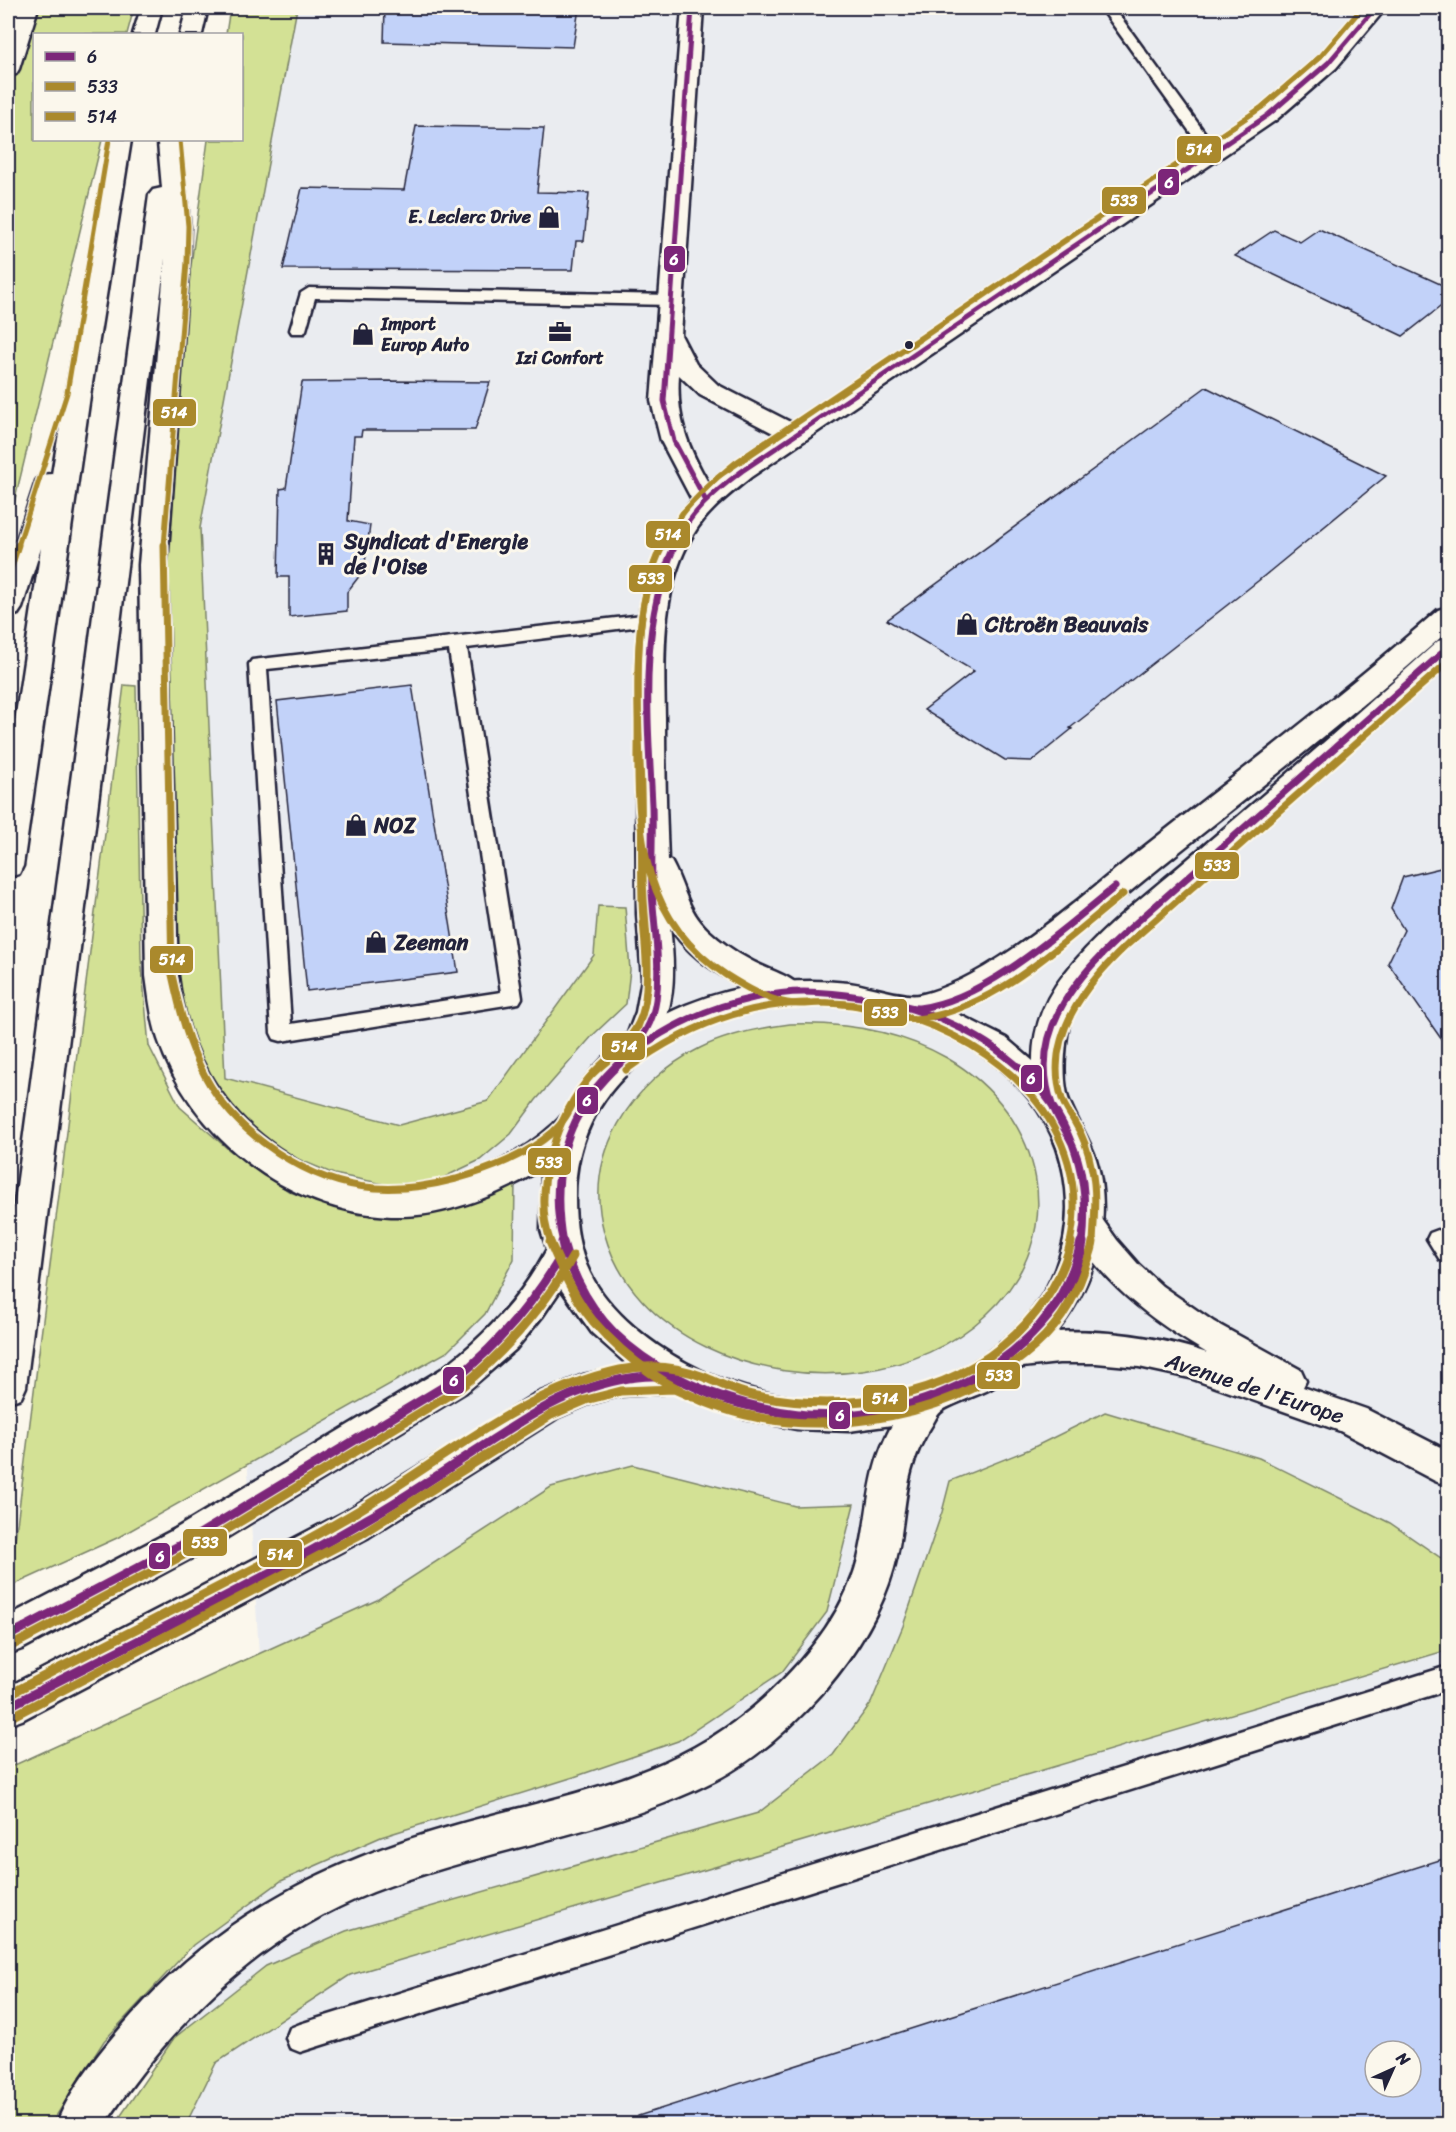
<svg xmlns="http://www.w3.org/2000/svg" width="1456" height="2132" viewBox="0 0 1456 2132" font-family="Sriracha,sans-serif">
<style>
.built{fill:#eaecf0;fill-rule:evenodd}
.green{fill:#d3e195;stroke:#7a8268;stroke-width:1.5}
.building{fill:#c2d2f9;stroke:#22223b;stroke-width:1.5;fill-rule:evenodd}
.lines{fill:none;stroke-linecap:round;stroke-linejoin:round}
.service-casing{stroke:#22223b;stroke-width:5}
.minor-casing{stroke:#22223b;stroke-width:5}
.primary-casing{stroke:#22223b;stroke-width:5}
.service{fill:#fbf7ec;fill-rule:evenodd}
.minor{fill:#fbf7ec;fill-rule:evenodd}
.primary{fill:#fbf7ec;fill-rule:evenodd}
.bus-1-far2-casing{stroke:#fbf7ec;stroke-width:8}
.bus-1-far1-casing{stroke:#fbf7ec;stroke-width:11}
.bus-1-casing{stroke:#fbf7ec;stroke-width:14}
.bus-2-far2-casing{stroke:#fbf7ec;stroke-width:8}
.bus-2-far1-casing{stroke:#fbf7ec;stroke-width:11}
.bus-2-casing{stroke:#fbf7ec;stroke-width:14}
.bus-3-far2-casing{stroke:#fbf7ec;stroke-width:8}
.bus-3-far1-casing{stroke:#fbf7ec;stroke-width:11}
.bus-3-casing{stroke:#fbf7ec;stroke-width:14}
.bus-1-far2{stroke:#7c2679;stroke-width:5}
.bus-1-far1{stroke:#7c2679;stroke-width:7}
.bus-1{stroke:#7c2679;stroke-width:9}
.bus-2-far2{stroke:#aa892c;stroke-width:5}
.bus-2-far1{stroke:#aa892c;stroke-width:7}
.bus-2{stroke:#aa892c;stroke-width:9}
.bus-3-far2{stroke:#aa892c;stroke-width:5}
.bus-3-far1{stroke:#aa892c;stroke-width:7}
.bus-3{stroke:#aa892c;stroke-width:9}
.bus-dot{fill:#22223b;stroke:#fbf7ec;stroke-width:2}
.labels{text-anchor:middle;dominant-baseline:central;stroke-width:6;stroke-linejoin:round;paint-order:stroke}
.far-poi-label{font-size:18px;font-weight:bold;fill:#22223b;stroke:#fbf7ec;text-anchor:end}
.poi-label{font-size:22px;font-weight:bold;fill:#22223b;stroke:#fbf7ec;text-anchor:start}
.street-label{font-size:22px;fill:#22223b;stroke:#fbf7ec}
.line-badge{stroke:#fbf7ec;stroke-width:2}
.badge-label{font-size:16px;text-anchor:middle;font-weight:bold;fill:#fff}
</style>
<rect width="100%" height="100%" fill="#fbf7ec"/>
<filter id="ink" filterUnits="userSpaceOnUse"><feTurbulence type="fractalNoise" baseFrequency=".0167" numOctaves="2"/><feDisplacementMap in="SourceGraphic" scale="12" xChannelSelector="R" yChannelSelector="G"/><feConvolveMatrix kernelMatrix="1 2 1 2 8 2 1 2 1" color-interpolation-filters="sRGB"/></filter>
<g filter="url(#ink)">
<path class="built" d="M 297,8 L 1448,8 L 1448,2124 L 151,2124 L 174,2038 L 193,1945 L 261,1688 L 217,957 L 200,528 ZM 1375,2051 L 1411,2051 L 1411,2087 L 1375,2087 Z"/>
<path class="green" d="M 8,8 L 134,8 L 127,34 L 34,34 L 34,140 L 102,140 L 8,528 Z
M 230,8 L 297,8 L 200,528 L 225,1078 L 399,1125 L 488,1101 L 594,955 L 598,906 L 625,907 L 630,970 L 626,1004 L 593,1035 L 536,1100 L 511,1134 L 480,1160 L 438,1180 L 389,1185 L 334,1174 L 286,1154 L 243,1128 L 206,1091 L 172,995 L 166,524 L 189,280 L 208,140 L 242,140 L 242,34 L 226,34 Z
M 124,685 L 136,686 L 141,958 L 149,1046 L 180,1107 L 229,1150 L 290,1192 L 359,1215 L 420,1215 L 462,1202 L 515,1179 L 514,1259 L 485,1314 L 447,1352 L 117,1538 L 9,1587 Z
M 790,1024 C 845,1022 898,1030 947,1058 C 1044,1114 1073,1235 986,1315 C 953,1346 908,1365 863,1371 C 762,1386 633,1339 604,1232 C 583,1155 631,1082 700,1048 C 728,1034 758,1028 790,1024 Z
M 1105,1412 L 1259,1458 L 1390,1523 L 1448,1563 L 1448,1650 L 350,1975 L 216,2063 L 186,2124 L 115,2124 L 174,2038 L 266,1966 L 346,1931 L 758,1813 L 833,1755 L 871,1703 L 903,1626 L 942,1512 L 950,1481 L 1030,1449 Z
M 633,1465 L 795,1506 L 854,1504 L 827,1612 L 782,1672 L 678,1741 L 574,1777 L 381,1837 L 281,1881 L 193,1945 L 104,2041 L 51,2124 L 8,2124 L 8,1768 L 377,1600 L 551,1487 Z"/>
<path class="building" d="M 385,8 L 579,8 L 573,47 L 384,42 Z
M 416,126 L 544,128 L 537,192 L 589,193 L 584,241 L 576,241 L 573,270 L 283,269 L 302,188 L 404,190 Z
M 1319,229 L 1449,288 L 1449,300 L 1403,336 L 1235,256 L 1274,230 L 1300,242 Z
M 388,381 L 490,382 L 475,430 L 362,430 L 361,436 L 354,436 L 348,521 L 370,525 L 364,570 L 347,592 L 347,611 L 289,617 L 289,577 L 278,577 L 280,489 L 286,488 L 302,382 Z
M 1206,387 L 1386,476 L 1258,581 L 1070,728 L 1072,729 L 1032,761 L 1005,760 L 924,710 L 974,671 L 887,620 Z
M 412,685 L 458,972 L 307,991 L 277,701 Z
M 1449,866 L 1449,1050 L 1388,963 L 1404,930 L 1391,909 L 1403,877 Z
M 1449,1857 L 1449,2124 L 639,2124 L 638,2116 ZM 1375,2051 L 1411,2051 L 1411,2087 L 1375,2087 Z"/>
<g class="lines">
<g class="service-casing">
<path id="service" d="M 1101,8 L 1114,8 L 1218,151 L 1220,154 L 1218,157 L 1208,157 Z
M 309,288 L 673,295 L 681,300 L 673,305 L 315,298 L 306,330 L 304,333 L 292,333 L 290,330 L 301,293 Z
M 651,614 L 657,616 L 660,620 L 657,624 L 467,648 L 522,998 L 519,1003 L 281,1041 L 274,1039 L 271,1033 L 249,664 L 252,660 ZM 449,650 L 501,992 L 291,1024 L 267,669 Z
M 1438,1230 C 1452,1235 1449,1250 1448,1263 L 1440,1260 L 1427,1239 L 1430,1233 Z
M 1448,1666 L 1448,1690 L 300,2052 L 290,2048 L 286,2038 L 290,2028 L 300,2024 Z"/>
</g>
<g class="minor-casing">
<path id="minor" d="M 17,8 L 38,8 L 19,69 L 16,74 L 8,76 L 8,36 Z
M 682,8 L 703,8 L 681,335 L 696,364 L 718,385 L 794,424 L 1260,110 L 1320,58 L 1364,8 L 1386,8 L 1336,68 L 1276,120 L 751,477 C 730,494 707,511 693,535 C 660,589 664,657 665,718 C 665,765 666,813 668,860 L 671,861 C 685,886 686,909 708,930 C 721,942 735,952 750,960 C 767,970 796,976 805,993 L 800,1002 L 789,1005 C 746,992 694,966 670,927 C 676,976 675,1010 651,1055 L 639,1058 L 627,1055 L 623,1046 L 636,1012 L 642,979 L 637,914 L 636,783 L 638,619 L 647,576 L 655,555 L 676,520 L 692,500 L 661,441 L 651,401 ZM 679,375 L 700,395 L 777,435 L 709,484 C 688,448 676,418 679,375 Z
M 1085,1208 L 1097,1212 L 1117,1240 L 1138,1264 L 1162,1286 L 1214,1322 L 1301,1370 L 1306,1381 L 1303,1387 L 1366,1409 L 1448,1451 L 1448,1486 L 1435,1481 L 1340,1431 L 1190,1378 L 1139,1367 L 1096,1363 L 1059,1363 L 1013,1368 L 1000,1364 L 995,1353 L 1000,1342 C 1059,1322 1149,1333 1207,1353 C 1151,1320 1098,1281 1068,1222 L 1073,1212 Z"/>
</g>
<g class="primary-casing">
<path id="primary" d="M 141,8 L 162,8 L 155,34 L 133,34 Z
M 187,8 L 208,8 L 202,34 L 180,34 Z
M 109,140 L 131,140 L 90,396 L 23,866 L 19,874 L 8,877 L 8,768 L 41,548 L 22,608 L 18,614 L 8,617 L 8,567 L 36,481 L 40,475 L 52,474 Z
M 160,140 L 178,140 L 180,143 L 190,227 L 189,262 L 167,565 L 178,976 C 187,1048 217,1106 278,1148 C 296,1160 313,1172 333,1179 C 408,1204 497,1175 554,1124 C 567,1113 574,1092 585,1078 C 611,1045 648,1021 686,1005 C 739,984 793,977 849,983 C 867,985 904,998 919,995 C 989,980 1079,898 1136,853 C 1238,773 1341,695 1438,610 L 1448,607 L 1448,631 C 1360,710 1267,782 1174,856 C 1103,912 1035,977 950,1010 L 1006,1038 L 1033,1061 C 1033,1027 1044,999 1065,973 C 1102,926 1150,892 1195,853 C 1277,784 1358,713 1438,641 L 1448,639 L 1448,663 L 1139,935 C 1116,957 1090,980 1075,1008 C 1065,1028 1060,1082 1070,1103 C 1078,1122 1089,1139 1096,1159 C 1106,1191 1105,1231 1094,1263 C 1077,1316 1038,1361 990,1389 C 979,1395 948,1405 942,1411 C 937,1414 935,1420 932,1425 C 899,1476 909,1514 894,1568 C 881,1613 855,1655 825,1690 C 794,1725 758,1758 716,1780 C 609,1835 486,1848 373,1892 C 259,1937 172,2023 105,2124 L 57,2124 C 70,2085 116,2032 144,2002 C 229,1911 330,1861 449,1827 C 563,1794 672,1781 764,1698 C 804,1661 844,1614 858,1559 C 870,1510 866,1472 892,1425 L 849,1431 L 797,1429 L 744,1419 L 675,1393 L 619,1396 L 589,1404 L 559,1417 L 369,1537 L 22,1720 L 8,1725 L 8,1687 L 343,1513 L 533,1395 L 583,1375 L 628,1365 L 592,1333 L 561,1289 L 542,1317 L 516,1349 L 466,1392 L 201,1553 L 22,1649 L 8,1654 L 8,1616 L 175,1529 L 440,1370 C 485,1337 520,1299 547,1249 L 541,1230 L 542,1169 C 499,1195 443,1218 391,1216 C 288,1212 191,1137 158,1039 C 151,1018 149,997 146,976 L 139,565 L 165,258 L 26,1387 L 21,1398 L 8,1402 L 8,1254 L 149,195 L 153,190 L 162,188 L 158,143 ZM 803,1004 C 819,1005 836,1005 852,1007 C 913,1015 979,1043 1021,1089 C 1048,1118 1062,1150 1066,1189 C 1078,1305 977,1384 871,1397 C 785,1408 699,1383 634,1327 C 617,1312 600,1294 590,1273 C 578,1249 575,1224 575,1198 C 574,1073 693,1011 803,1004 Z"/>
</g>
<use href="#service" class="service"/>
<use href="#minor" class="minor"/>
<use href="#primary" class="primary"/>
<g class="bus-1-far2-casing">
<path id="bus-1-far2" d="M 692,8 L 664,401 L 674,441 L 706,501
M 674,546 C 689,514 714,492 742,471 L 1268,115 L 1328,63 L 1375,8"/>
</g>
<g class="bus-1-far1-casing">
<path id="bus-1-far1" d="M 888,1000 C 898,1003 909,1009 919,1008 C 986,1000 1064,928 1115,887
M 563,1243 C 532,1119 630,1029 741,1001 C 761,996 784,992 804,992 C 951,995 1102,1077 1083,1243
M 563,1243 C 552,1183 562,1124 604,1078 C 627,1053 651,1037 656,1000 C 661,965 654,927 652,892 C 651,863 653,834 652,805 C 648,720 638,625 675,545
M 1081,1243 C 1087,1213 1086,1177 1074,1148 C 1068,1134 1059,1122 1053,1107 C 1026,1037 1073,980 1121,936 L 1448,648"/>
</g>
<g class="bus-1-casing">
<path id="bus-1" d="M 562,1242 L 564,1251
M 563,1242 C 571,1271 584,1298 604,1322 C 661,1390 788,1428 875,1413 C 933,1402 989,1377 1031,1335 C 1056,1310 1079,1277 1083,1242
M 8,1636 L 188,1541 L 453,1381 C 499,1344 535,1302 564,1251
M 8,1707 C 128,1644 251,1587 367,1519 C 409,1495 448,1468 489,1442 C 518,1423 548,1403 581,1391 C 609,1381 644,1372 673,1378 C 687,1381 699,1390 713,1395 C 736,1404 761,1409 786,1413 C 905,1429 1054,1370 1081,1242"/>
</g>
<g class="bus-2-far2-casing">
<path id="bus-2-far2" d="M 662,546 C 682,509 703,489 736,462 L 1262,107 L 1321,56 L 1362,8"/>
</g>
<g class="bus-2-far1-casing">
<path id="bus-2-far1" d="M 626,1070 C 695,1019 766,995 852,1005 C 875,1008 900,1022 924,1018 C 1001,1005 1064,941 1123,894
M 551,1243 C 531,1189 557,1114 593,1073 C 613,1051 638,1038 644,1006 C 650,971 643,936 642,902 C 641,864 642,826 641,788 C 639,716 628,610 663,545
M 1093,1243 C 1094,1219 1097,1194 1092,1170 C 1089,1154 1084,1137 1075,1123 C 1071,1115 1065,1108 1062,1099 C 1042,1038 1086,983 1128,944 L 1448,662"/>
</g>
<g class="bus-2-casing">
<path id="bus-2" d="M 550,1242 C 562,1269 574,1298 593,1321 C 665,1404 765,1435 871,1419 C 927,1411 980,1391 1024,1355 C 1056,1330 1072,1305 1085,1268 C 1088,1259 1092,1251 1093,1242
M 13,1645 L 193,1550 L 459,1389 C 506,1351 543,1309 573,1256
M 13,1716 L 361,1534 L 551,1415 L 586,1400 L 621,1391 L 674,1389 L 692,1397"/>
</g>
<g class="bus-3-far2-casing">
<path id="bus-3-far2" d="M 18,546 L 67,393 L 109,140
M 164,546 L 187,262 L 188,226 L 180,140
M 661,546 L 682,513 L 718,477 L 1262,107 L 1321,56 L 1362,8"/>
</g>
<g class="bus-3-far1-casing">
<path id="bus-3-far1" d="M 164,545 L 172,975 C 180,1011 188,1045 206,1078 C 237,1135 310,1184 375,1188 C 403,1190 429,1186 456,1179 C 491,1169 525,1156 553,1132 C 570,1117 574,1096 588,1079 C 603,1061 628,1050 638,1027 C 658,978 642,920 643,869
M 662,545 C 632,607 639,682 638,749 C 637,839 644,921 726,975 C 745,987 765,999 787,1003 C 801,1006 816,1002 830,1003 C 852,1003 876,1008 897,1014 C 1000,1042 1095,1127 1070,1243
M 8,576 L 18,545"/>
</g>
<g class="bus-3-casing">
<path id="bus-3" d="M 8,1695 C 122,1634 239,1580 351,1515 C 438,1464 519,1392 620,1370 C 649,1364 677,1366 704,1377 C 721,1384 738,1393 756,1396 C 856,1415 970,1396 1036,1312 C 1053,1291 1065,1269 1071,1242"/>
</g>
<use href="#bus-1-far2" class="bus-1-far2"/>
<use href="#bus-1-far1" class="bus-1-far1"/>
<use href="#bus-1" class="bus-1"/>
<use href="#bus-2-far2" class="bus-2-far2"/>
<use href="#bus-2-far1" class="bus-2-far1"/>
<use href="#bus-2" class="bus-2"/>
<use href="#bus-3-far2" class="bus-3-far2"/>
<use href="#bus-3-far1" class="bus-3-far1"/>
<use href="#bus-3" class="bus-3"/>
</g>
</g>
<defs>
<g id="shop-bare" transform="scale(1.8)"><path d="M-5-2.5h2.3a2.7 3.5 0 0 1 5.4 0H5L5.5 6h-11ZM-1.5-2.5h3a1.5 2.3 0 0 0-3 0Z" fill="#22223b" stroke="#fbf7ec" stroke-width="2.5" paint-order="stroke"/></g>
<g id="office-bare" transform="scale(1.8)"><path d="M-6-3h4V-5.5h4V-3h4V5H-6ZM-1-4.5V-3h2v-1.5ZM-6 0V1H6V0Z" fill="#22223b" stroke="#fbf7ec" stroke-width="2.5" paint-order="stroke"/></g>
<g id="building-bare" transform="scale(1.8)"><path d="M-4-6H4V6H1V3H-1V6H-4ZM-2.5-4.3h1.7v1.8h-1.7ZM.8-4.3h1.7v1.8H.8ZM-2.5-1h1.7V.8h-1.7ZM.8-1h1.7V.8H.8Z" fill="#22223b" stroke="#fbf7ec" stroke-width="2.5" paint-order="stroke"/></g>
</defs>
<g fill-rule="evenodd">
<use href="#shop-bare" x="549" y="217"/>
<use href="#office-bare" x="560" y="332"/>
<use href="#shop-bare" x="363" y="334"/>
<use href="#building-bare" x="326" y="554"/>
<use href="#shop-bare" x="967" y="624"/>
<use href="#shop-bare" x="356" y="825"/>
<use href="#shop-bare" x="376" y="942"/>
</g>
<circle class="bus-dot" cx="909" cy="345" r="5"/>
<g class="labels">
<g class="far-poi-label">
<text x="531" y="217">E. Leclerc Drive</text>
<text x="381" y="324" text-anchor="start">Import<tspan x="381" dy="21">Europ Auto</tspan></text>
<text x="560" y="358" text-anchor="middle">Izi Confort</text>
</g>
<g class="poi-label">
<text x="344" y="541">Syndicat d'Energie<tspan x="344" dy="25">de l'Oise</tspan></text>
<text x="985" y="624">Citroën Beauvais</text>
<text x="374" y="825">NOZ</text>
<text x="394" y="942">Zeeman</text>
</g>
<g class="street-label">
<text transform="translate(1255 1388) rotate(18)">Avenue de l'Europe</text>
</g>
</g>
<g class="line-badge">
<rect x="1176" y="135" width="46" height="29" rx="6" fill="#aa892c"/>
<rect x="1157" y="168" width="23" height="28" rx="6" fill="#7c2679"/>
<rect x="1101" y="186" width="46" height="29" rx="6" fill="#aa892c"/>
<rect x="663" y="245" width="23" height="28" rx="6" fill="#7c2679"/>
<rect x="152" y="398" width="45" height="29" rx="6" fill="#aa892c"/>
<rect x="645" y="520" width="46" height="29" rx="6" fill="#aa892c"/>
<rect x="628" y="564" width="45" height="29" rx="6" fill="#aa892c"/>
<rect x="1194" y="851" width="46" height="29" rx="6" fill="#aa892c"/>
<rect x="149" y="945" width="45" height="29" rx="6" fill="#aa892c"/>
<rect x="863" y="998" width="45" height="29" rx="6" fill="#aa892c"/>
<rect x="601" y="1032" width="45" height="29" rx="6" fill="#aa892c"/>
<rect x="1020" y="1064" width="23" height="29" rx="6" fill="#7c2679"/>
<rect x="576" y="1086" width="23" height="29" rx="6" fill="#7c2679"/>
<rect x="527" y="1147" width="45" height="29" rx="6" fill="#aa892c"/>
<rect x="976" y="1361" width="45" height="29" rx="6" fill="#aa892c"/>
<rect x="442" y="1366" width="23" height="29" rx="6" fill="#7c2679"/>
<rect x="862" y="1384" width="46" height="29" rx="6" fill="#aa892c"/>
<rect x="828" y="1401" width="23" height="29" rx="6" fill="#7c2679"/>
<rect x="182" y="1528" width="46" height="29" rx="6" fill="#aa892c"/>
<rect x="258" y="1539" width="45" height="29" rx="6" fill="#aa892c"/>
<rect x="148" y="1542" width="23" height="28" rx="6" fill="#7c2679"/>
</g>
<g class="badge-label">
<text x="1199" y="155">514</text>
<text x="1169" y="188">6</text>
<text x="1124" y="206">533</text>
<text x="674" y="265">6</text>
<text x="174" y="418">514</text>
<text x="668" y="540">514</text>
<text x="651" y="584">533</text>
<text x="1217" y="871">533</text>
<text x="172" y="965">514</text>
<text x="885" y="1018">533</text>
<text x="624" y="1052">514</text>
<text x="1031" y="1084">6</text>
<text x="587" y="1106">6</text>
<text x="549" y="1168">533</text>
<text x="999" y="1381">533</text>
<text x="454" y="1386">6</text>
<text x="885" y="1404">514</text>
<text x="840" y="1421">6</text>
<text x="205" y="1548">533</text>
<text x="280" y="1560">514</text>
<text x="160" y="1562">6</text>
</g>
<rect width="1456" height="2132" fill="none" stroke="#fbf7ec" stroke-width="30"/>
<rect x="15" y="15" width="1426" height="2102" fill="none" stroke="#22223b" stroke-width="2" filter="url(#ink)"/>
<rect x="33" y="33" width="210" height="108" fill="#fbf7ec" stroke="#a4a2a5" stroke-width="1.5"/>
<rect x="45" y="52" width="30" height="9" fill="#7c2679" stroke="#a4a2a5" stroke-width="1.5"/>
<text x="87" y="63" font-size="18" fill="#22223b">6</text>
<rect x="45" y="82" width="30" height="9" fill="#aa892c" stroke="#a4a2a5" stroke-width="1.5"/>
<text x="87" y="93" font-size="18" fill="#22223b">533</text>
<rect x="45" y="112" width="30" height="9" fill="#aa892c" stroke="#a4a2a5" stroke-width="1.5"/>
<text x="87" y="123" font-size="18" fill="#22223b">514</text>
<g transform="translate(1393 2069) rotate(45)"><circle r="28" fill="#fbf7ec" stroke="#a4a2a5" stroke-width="1.5"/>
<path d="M0-4.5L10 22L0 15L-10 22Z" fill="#22223b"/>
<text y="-9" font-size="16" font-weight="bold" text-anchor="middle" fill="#22223b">N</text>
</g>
</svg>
